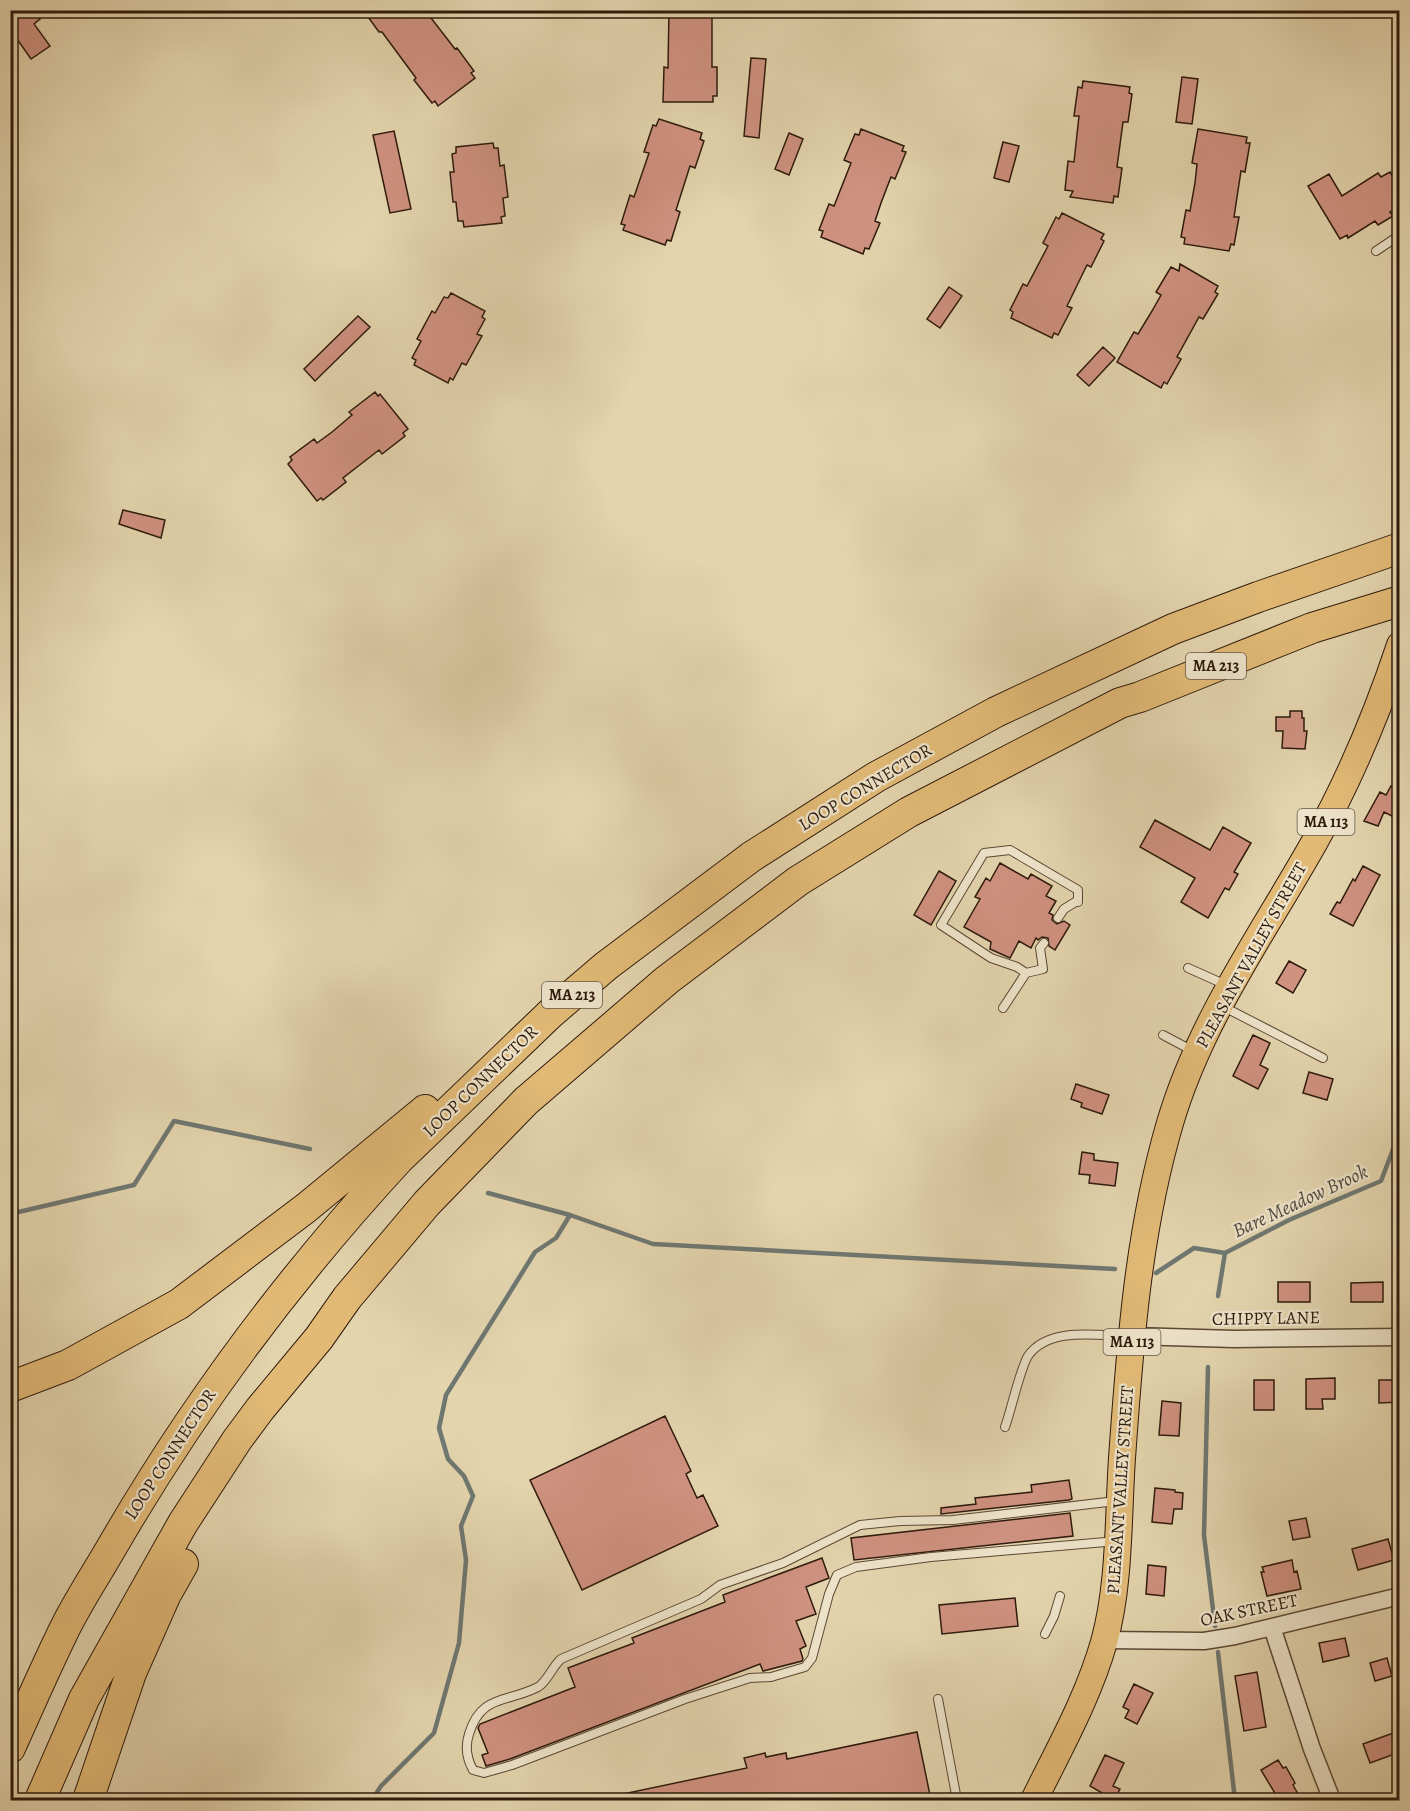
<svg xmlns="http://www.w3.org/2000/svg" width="1410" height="1811" viewBox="0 0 1410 1811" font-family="Alegreya,serif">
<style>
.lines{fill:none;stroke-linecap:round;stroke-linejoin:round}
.stream{stroke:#6f7771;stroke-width:4.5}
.building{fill:#cf9180;stroke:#2e1a0c;stroke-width:1.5}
.lane-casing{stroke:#5b4834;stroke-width:10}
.street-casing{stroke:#5b4834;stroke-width:19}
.primary-casing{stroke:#2e1a0c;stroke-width:28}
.highway-casing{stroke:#2e1a0c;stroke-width:32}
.lane{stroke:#ede3ca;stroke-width:8}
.street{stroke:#ede3ca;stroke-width:16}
.primary{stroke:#e2ba76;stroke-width:26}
.highway{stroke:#e2ba76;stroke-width:30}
.labels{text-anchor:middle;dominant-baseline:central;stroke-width:4.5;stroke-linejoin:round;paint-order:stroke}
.shield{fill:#ede3ca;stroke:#675645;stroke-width:1.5}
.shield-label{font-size:16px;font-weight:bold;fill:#2e1a0c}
.street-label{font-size:18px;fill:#2e1a0c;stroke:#ede3ca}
.water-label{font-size:20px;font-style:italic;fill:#4e483f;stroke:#ede3ca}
</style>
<rect width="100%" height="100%" fill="#e3d4ad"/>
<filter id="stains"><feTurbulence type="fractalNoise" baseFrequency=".00333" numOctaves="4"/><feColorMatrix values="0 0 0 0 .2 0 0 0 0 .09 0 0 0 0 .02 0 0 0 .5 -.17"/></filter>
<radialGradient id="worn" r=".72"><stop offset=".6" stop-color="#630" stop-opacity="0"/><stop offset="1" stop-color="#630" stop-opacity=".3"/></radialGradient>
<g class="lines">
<path class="stream" d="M 488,1193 L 570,1215 L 653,1244 L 1115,1269
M 10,1214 L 134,1185 L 174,1121 L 310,1149
M 1156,1273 L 1194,1248 L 1225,1253
M 1218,1296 L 1225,1253 L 1289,1220 L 1381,1181 L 1400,1131
M 1208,1367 L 1204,1535 L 1215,1626
M 1218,1652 L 1235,1800
M 372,1800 L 381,1786 L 434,1733 L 459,1643 L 466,1560 L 461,1526 L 473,1496 L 464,1476 L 448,1459 L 439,1428 L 446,1395 L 535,1252 L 556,1238 L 570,1215"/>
</g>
<path class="building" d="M 29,10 L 34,10 L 40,19 L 34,24 L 50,46 L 31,59 L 10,29 L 10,23 Z
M 363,10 L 421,10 L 425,16 L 428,14 L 455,49 L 457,48 L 474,71 L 471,73 L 475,78 L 438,106 L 435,101 L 432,103 L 414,80 L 416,78 L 382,32 L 379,32 Z
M 669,10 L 712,10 L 712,67 L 717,67 L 717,96 L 713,96 L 713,102 L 663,102 L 664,67 L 668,68 Z
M 751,58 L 766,59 L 759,138 L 744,136 Z
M 1182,77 L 1198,79 L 1192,124 L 1176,122 Z
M 1083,81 L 1130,87 L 1129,93 L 1132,94 L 1128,122 L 1123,122 L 1117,167 L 1122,168 L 1118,197 L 1114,196 L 1113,203 L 1070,197 L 1073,191 L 1065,190 L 1068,161 L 1074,162 L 1079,116 L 1074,116 L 1078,87 L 1082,88 Z
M 659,119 L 702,133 L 700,139 L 704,141 L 695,168 L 690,166 L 676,210 L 680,212 L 671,241 L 667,240 L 665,245 L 623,230 L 625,225 L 621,224 L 630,195 L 634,197 L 649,153 L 644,152 L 653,125 L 656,126 Z
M 861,129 L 904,146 L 902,151 L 906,152 L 895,179 L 891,177 L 881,203 L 875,221 L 880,223 L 869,249 L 865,248 L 863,254 L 821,237 L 823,231 L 819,230 L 829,204 L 834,206 L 851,163 L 844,160 L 855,134 L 859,135 Z
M 1198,129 L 1247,137 L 1246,143 L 1250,143 L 1245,172 L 1241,171 L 1234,217 L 1239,217 L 1234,245 L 1231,244 L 1229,251 L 1184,244 L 1185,238 L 1181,237 L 1186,210 L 1190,211 L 1195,183 L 1197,164 L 1192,163 Z
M 394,131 L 411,209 L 390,213 L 373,135 Z
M 789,133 L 803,139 L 789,175 L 775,169 Z
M 1003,142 L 1019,146 L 1009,182 L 994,178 Z
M 493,143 L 494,148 L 498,148 L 500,166 L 504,165 L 508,197 L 503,198 L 505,216 L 501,217 L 502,223 L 464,227 L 463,221 L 458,221 L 456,202 L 453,202 L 450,172 L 454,172 L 452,154 L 456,153 L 456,147 Z
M 1390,172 L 1393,177 L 1400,173 L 1400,207 L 1390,212 L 1393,216 L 1378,225 L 1375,221 L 1348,238 L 1347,235 L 1340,239 L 1308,186 L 1329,174 L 1342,196 L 1378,173 L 1381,177 Z
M 1062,213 L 1104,234 L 1101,239 L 1104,241 L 1091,267 L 1087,265 L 1067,306 L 1072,308 L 1058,335 L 1054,333 L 1052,338 L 1011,318 L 1013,312 L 1010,310 L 1023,284 L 1027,286 L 1048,246 L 1043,243 L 1056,217 L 1059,219 Z
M 1180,264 L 1218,286 L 1215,292 L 1218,294 L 1203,319 L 1199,317 L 1177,357 L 1181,359 L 1167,384 L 1164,382 L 1161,388 L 1117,362 L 1134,332 L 1138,334 L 1152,311 L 1161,295 L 1156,292 L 1171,267 L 1179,271 Z
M 949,287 L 962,296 L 940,328 L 927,319 Z
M 451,293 L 485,311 L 482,317 L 485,319 L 477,334 L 482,336 L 466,365 L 462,363 L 453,380 L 450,378 L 448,383 L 414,365 L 416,360 L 412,358 L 421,341 L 417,339 L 432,311 L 435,313 L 444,297 L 448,298 Z
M 358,316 L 370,327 L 315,381 L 304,369 Z
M 1103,347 L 1115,358 L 1089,386 L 1077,375 Z
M 375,392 L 378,396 L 380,394 L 408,429 L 403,433 L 405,436 L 382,454 L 379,450 L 343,478 L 346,482 L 323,500 L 321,498 L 317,501 L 288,464 L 292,460 L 290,457 L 314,439 L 317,443 L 332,432 L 352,415 L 349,412 Z
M 123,510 L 165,520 L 161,538 L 119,524 Z
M 1290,711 L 1302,711 L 1302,718 L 1304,718 L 1304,731 L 1307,731 L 1305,749 L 1282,748 L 1283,731 L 1276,731 L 1276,717 L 1290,717 Z
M 1391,786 L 1400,790 L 1400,820 L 1384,812 L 1378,826 L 1364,821 L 1380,792 L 1386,795 Z
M 1155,820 L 1210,850 L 1223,827 L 1251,843 L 1234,872 L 1238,874 L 1229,890 L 1225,888 L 1208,918 L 1181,902 L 1195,878 L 1140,847 Z
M 1000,863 L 1028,879 L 1031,874 L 1052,886 L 1046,896 L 1056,901 L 1049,913 L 1053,915 L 1052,920 L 1057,924 L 1064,921 L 1070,925 L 1055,950 L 1049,946 L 1048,938 L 1042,937 L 1038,940 L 1036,938 L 1031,948 L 1019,941 L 1010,958 L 990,949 L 991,942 L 964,927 L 980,899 L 975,897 L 986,878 L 990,881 Z
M 1363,866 L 1380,875 L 1353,926 L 1330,914 L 1337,902 L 1340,903 L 1353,879 L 1355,881 Z
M 939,871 L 956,881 L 931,925 L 914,915 Z
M 1289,961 L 1306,970 L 1293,993 L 1276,983 Z
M 1253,1035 L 1270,1043 L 1260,1065 L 1268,1069 L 1258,1089 L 1233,1076 Z
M 1309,1072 L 1333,1079 L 1327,1100 L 1303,1093 Z
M 1076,1084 L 1109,1095 L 1102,1114 L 1081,1107 L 1082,1103 L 1071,1099 Z
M 1082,1152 L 1094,1154 L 1094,1160 L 1118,1163 L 1115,1186 L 1089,1183 L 1090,1175 L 1079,1174 Z
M 1278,1282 L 1310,1282 L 1310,1302 L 1278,1302 Z
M 1383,1282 L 1383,1302 L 1351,1302 L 1351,1283 Z
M 1335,1378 L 1335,1399 L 1322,1399 L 1323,1409 L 1306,1409 L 1306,1379 Z
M 1254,1380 L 1274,1380 L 1274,1410 L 1254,1410 Z
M 1379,1380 L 1400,1380 L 1400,1402 L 1379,1403 Z
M 1162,1401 L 1181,1403 L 1179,1436 L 1159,1435 Z
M 665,1416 L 691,1471 L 686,1474 L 697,1498 L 703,1495 L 718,1526 L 582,1590 L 530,1480 Z
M 1069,1480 L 1072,1499 L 1069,1500 L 941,1514 L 941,1508 L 976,1504 L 975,1498 L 1032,1492 L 1031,1485 Z
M 1155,1488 L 1175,1490 L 1175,1492 L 1183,1493 L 1182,1509 L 1174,1509 L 1172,1524 L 1152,1522 Z
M 1070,1513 L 1073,1536 L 854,1560 L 851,1538 Z
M 1306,1518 L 1310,1537 L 1293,1540 L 1289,1521 Z
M 1388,1539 L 1394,1560 L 1358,1570 L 1352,1549 Z
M 822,1558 L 829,1578 L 806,1587 L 816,1614 L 796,1621 L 806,1646 L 800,1649 L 803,1659 L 802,1661 L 763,1671 L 760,1664 L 510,1759 L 486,1766 L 482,1755 L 488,1753 L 478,1728 L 480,1724 L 575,1687 L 568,1668 L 634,1643 L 632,1638 L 725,1602 L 723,1595 Z
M 1292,1560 L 1294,1572 L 1297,1571 L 1301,1589 L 1267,1596 L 1261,1572 L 1264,1572 L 1262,1567 Z
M 1148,1565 L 1166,1567 L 1164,1596 L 1146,1594 Z
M 1015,1598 L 1018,1626 L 942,1634 L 939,1605 Z
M 1345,1638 L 1349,1656 L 1323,1662 L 1319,1643 Z
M 1387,1658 L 1392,1676 L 1375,1681 L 1370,1663 Z
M 1257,1672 L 1266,1727 L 1244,1731 L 1235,1676 Z
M 1134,1684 L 1153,1693 L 1137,1724 L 1125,1718 L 1129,1710 L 1123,1707 Z
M 917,1732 L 931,1800 L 619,1800 L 618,1795 L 747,1768 L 744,1758 L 765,1753 L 766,1757 L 786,1753 L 787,1759 Z
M 1396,1732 L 1400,1743 L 1400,1752 L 1370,1763 L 1363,1744 Z
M 1105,1755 L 1124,1763 L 1113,1786 L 1120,1789 L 1114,1800 L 1090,1786 Z
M 1278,1760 L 1283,1768 L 1286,1767 L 1295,1783 L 1293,1785 L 1298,1794 L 1287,1800 L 1279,1800 L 1261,1770 Z"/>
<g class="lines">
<g class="lane-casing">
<path id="lane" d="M 1376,251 L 1400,235
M 1188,968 L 1226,985
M 1026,973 L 1043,969 L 1040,948 L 1044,943
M 1222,1006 L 1323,1058
M 1003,1008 L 1026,973 L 1017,967 L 991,958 L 941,925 L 984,853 L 1010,850 L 1078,890 L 1078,902 L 1077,901 L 1064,909 L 1058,918
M 1163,1035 L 1195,1052
M 1005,1427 C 1011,1411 1020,1369 1028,1356 C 1049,1326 1098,1336 1129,1336
M 1116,1501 L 953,1520 L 900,1521 L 860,1525 L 783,1563 L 720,1585 L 701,1599 L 561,1659 C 552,1667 547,1682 538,1687 C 507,1703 481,1694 469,1734 C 465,1746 467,1759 473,1770 L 484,1773 L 512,1765 L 685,1699 L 750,1678 L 771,1677 L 805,1667 L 812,1658 L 829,1594 L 837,1575 L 856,1567 L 931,1557 L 1117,1541
M 1045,1634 L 1054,1616 L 1060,1596
M 938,1699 L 957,1800"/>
</g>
<g class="street-casing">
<path id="street" d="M 1133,1336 L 1234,1339 L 1400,1337
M 1272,1627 L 1312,1749 L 1332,1800
M 1104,1640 L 1204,1641 L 1235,1636 L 1400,1596"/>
</g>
<g class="primary-casing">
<path id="primary" d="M 1034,1800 C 1059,1749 1088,1698 1104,1642 C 1120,1585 1118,1518 1122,1458 C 1130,1345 1138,1232 1170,1123 C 1200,1021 1262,935 1314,843 C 1349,781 1377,714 1400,645"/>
</g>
<g class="highway-casing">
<path id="highway" d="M 10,1387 L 68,1365 L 179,1304 L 306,1208 L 425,1110
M 10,1748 C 29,1706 47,1664 67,1624 C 81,1597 98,1571 113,1545 C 193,1407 290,1277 399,1159 L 551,1013 L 606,966 L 751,857 L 876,777 L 996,712 L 1173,629 L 1258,597 L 1400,548
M 40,1800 L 84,1699 L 183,1523 L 237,1440 L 260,1409 L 319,1338 L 347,1298 L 427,1203 L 526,1101 L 667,980 L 798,881 L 909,812 L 1120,703 L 1140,697 L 1312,628 L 1400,601
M 88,1800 L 131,1673 L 166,1594 L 183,1564"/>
</g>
<use href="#lane" class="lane"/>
<use href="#street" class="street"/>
<use href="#primary" class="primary"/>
<use href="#highway" class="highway"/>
</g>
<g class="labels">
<g class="shield">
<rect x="1186" y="653" width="60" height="26" rx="4.5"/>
<rect x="1297.5" y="809" width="57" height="26" rx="4.5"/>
<rect x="542" y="982" width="60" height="26" rx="4.5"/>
<rect x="1103.5" y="1329" width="57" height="26" rx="4.5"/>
</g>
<g class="shield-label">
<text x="1216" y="666">MA 213</text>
<text x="1326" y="822">MA 113</text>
<text x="572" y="995">MA 213</text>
<text x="1132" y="1342">MA 113</text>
</g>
<g class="street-label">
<text transform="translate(865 787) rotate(-31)">LOOP CONNECTOR</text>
<text transform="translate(1251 955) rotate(-61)">PLEASANT VALLEY STREET</text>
<text transform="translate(480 1081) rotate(-44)">LOOP CONNECTOR</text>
<text transform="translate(1266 1318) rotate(-1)">CHIPPY LANE</text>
<text transform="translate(170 1454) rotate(-57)">LOOP CONNECTOR</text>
<text transform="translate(1120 1490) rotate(-86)">PLEASANT VALLEY STREET</text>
<text transform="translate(1249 1610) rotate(-12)">OAK STREET</text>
</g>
<g class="water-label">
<text transform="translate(1300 1201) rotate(-25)">Bare Meadow Brook</text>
</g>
</g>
<rect width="1410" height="1811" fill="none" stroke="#e3d4ad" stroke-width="36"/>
<rect x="12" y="12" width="1386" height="1787" fill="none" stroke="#2e1a0c" stroke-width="3"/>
<rect x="18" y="18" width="1374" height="1775" fill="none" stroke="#2e1a0c" stroke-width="1.5"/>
<rect width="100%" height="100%" filter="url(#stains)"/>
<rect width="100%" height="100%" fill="url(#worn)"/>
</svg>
